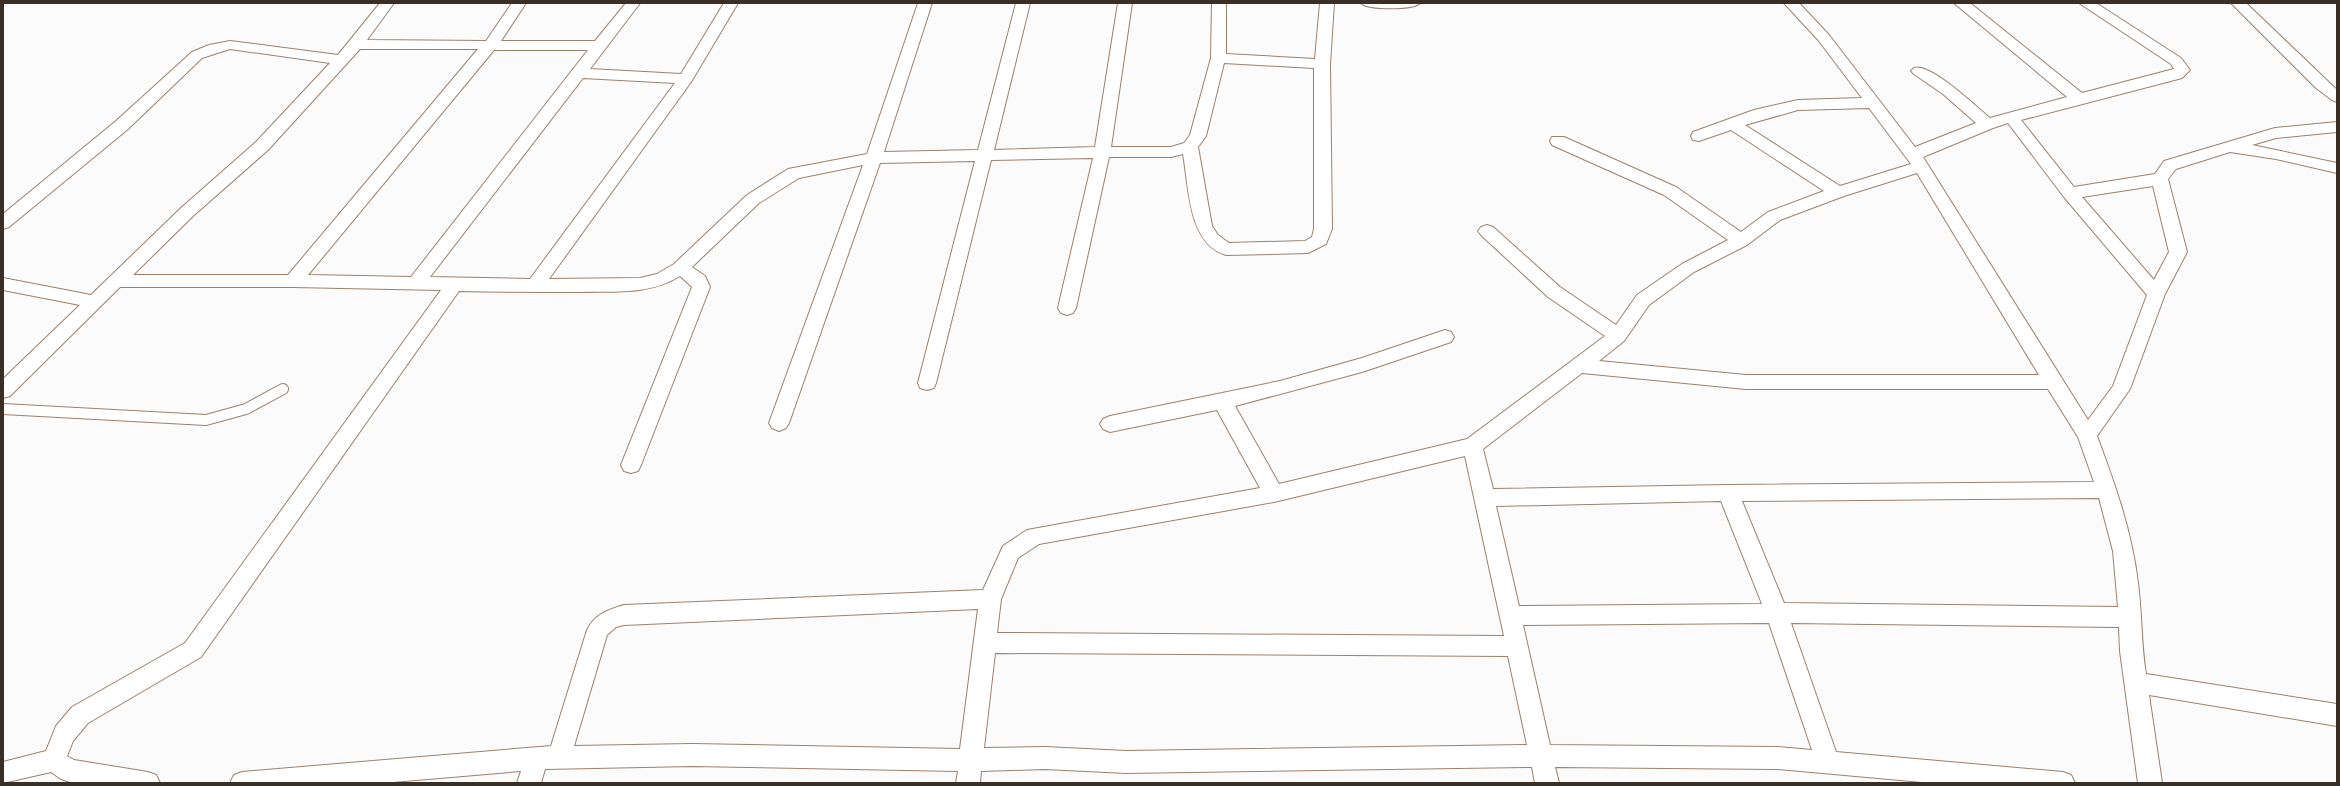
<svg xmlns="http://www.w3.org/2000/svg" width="2340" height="786" viewBox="0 0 2340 786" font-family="'Work Sans',sans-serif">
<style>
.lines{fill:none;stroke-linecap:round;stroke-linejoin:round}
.service-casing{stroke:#9d806a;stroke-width:12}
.minor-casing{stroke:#9d806a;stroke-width:2}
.service{stroke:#fff;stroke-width:10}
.minor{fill:#fff;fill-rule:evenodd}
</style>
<rect width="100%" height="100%" fill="#fbfbfb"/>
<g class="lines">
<g class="service-casing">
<path id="service" d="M 3,409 L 206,420 L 246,409 L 283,389"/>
</g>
<g class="minor-casing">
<path id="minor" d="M 380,3 L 394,3 L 367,40 L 486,41 L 512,3 L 526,3 L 501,41 L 595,41 L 626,3 L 640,3 L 590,69 L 681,74 L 724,3 L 738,3 L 691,82 L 549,279 L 640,278 L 657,274 L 674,264 L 747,195 L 788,169 L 867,154 L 918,3 L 932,3 L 884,152 L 978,150 L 1016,3 L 1030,3 L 994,150 L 1095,147 L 1118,3 L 1132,3 L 1111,147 L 1171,147 L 1184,143 L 1190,135 L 1211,58 L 1212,3 L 1226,3 L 1226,54 L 1315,59 L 1320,3 L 1334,3 L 1330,64 L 1332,229 L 1326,244 L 1308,253 L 1226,255 C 1188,244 1189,187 1183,154 L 1171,157 L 1109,157 L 1076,308 L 1073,313 L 1067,315 L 1061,313 L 1058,308 L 1093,158 L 991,160 L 936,383 L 934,388 L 927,390 L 920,388 L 918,383 L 975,161 L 880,163 L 789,423 L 786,428 L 779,431 L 772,428 L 769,423 L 863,165 L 799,178 L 759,203 L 692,267 L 705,276 L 710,287 L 641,465 L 638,471 L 631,473 L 624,471 L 621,465 L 692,287 L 680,276 C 650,295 615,291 582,292 C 541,292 500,292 459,291 L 201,657 L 88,723 L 73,741 L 67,756 L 74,760 L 148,772 L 156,775 L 160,783 L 73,783 L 61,779 L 51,772 L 3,783 L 3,762 L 46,751 L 56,726 L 72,707 L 185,643 L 441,290 L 293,287 L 120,287 L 10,396 L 3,398 L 3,379 L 80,305 L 3,290 L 3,278 L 91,295 L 181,208 L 256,142 L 330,63 L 230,49 L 202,58 L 128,129 L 9,227 L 3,229 L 3,214 L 116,121 L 192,52 L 209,45 L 230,41 L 338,55 ZM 360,49 L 478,49 L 288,275 L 133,275 L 193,216 L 268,150 ZM 494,50 L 588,50 L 411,277 L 308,275 ZM 1224,63 L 1314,68 L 1314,229 L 1312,237 L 1305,241 L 1229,243 L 1218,235 L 1212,226 L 1198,147 L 1206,136 ZM 583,78 L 675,83 L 530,279 L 430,277 Z
M 1361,3 L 1420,3 C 1416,10 1365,10 1361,3 Z
M 1784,3 L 1799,3 L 1829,35 L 1915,147 L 1976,123 L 1943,94 L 1914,74 L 1911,71 L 1914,68 C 1931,63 1975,106 1990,118 L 2067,97 L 1954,3 L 1970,3 L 2082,93 L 2174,69 L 2171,64 L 2079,3 L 2096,3 L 2181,58 L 2190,70 L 2182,78 L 2021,120 L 2074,187 L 2155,174 L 2164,161 L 2275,128 L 2337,122 L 2337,132 L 2276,138 L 2252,145 L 2337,163 L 2337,173 L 2276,159 L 2230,152 L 2176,169 L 2168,179 L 2187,252 L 2165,294 L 2130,389 L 2097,436 C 2115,484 2132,532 2138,583 C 2142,613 2141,644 2146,674 L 2337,704 L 2337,726 L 2149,695 L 2162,783 L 2138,783 L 2120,651 L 2119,627 L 1791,623 L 1836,752 L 2063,772 L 2071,775 L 2075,783 L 1933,783 L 1777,769 L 1555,767 L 1559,783 L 1535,783 L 1532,767 L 1126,773 L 1045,769 L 981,771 L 980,783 L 956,783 L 958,771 L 692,766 L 545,769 L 541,783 L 517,783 L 521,771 L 381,783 L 230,783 L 234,775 L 242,772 L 551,746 L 587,630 C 595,614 608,610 624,605 L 983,590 L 1003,546 L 1027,530 L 1260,488 L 1217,410 L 1110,432 L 1103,429 L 1100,424 L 1103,419 L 1110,416 L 1280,381 L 1362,358 L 1445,330 L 1451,332 L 1454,337 L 1451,342 L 1362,372 L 1235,406 L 1279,484 L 1467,439 L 1605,336 L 1548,297 L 1481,235 L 1478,231 L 1481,227 L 1487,225 L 1493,227 L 1560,287 L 1616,325 L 1637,295 L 1682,264 L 1728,240 L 1664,195 L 1552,145 L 1550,141 L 1552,137 L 1564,137 L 1676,187 L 1741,232 L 1768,212 L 1824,191 L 1731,130 L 1699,141 L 1693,140 L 1691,136 L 1693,132 L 1754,110 L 1798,100 L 1862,98 L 1819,41 ZM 1869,108 L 1911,164 L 1840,186 L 1745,125 L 1798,110 ZM 2008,123 L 2064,197 L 2147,295 L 2113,386 L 2088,420 L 1923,157 L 1993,128 ZM 1917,173 L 2039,375 L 1746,375 L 1599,361 L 1624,341 L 1649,305 L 1694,272 L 1747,245 L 1780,220 L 1844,196 ZM 2153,186 L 2169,252 L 2154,280 L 2082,197 ZM 1582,373 L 1746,389 L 2048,389 L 2078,437 L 2094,482 L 1728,485 L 1493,489 L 1483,449 ZM 1465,456 L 1504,636 L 997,633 L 1001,599 L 1018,558 L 1039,544 L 1274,502 ZM 2099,498 L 2113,551 L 2118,607 L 1784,603 L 1742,501 ZM 1721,501 L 1762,604 L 1519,606 L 1496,506 ZM 978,609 L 960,749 L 692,744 L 574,746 L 607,635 L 616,627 L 624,625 ZM 1769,623 L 1812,750 L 1777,747 L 1550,745 L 1523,625 ZM 995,653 L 1508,656 L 1527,745 L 1126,751 L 1045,747 L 984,748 Z
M 2231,3 L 2246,3 L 2337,90 L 2337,102 L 2332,100 L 2316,88 Z"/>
</g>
<use href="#service" class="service"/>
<use href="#minor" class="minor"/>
</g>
<rect width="2340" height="786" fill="none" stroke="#3a2e25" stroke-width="8"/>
</svg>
